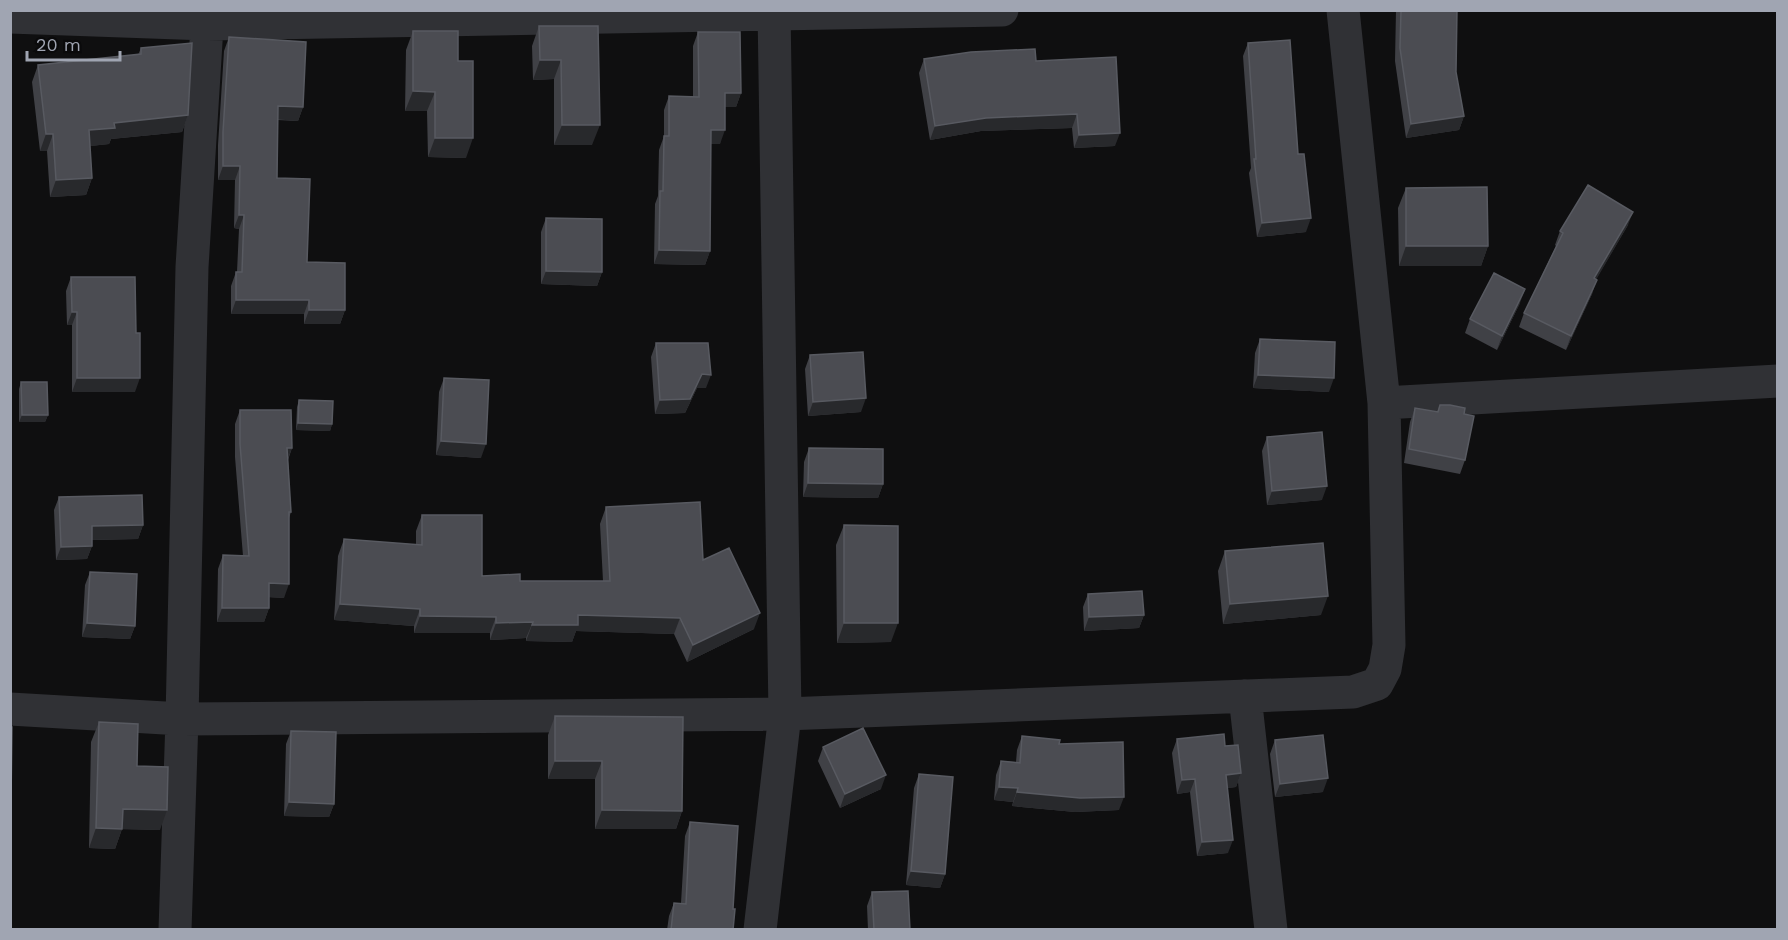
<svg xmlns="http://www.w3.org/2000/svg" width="1788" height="940" viewBox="0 0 1788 940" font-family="'Work Sans',sans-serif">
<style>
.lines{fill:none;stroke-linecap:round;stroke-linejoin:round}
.minor{stroke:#303135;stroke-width:33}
.wall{fill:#404146}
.shaded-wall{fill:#28292c}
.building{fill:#4b4c52;stroke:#585a61;stroke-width:1.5}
</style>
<rect width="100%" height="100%" fill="#0f0f10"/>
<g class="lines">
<path class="minor" d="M 1343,10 L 1384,403 L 1778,381
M 10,17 L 207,24 L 1002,10
M 1245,696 L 1271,930
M 10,709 L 182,719 L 785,714 L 1353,692 L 1377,684 L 1385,669 L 1389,645 L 1384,403
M 175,930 L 182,719 L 192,267 L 208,10
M 760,930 L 785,714 L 774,10"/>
</g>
<path class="wall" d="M 1396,10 L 1457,10 L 1456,72 L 1464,116 L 1459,130 L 1406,138 L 1395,61 Z
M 539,26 L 598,26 L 592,145 L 554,145 L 554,79 L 533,80 L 532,46 Z
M 413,31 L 458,61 L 466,158 L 428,157 L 427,111 L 405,111 L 406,50 Z
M 698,32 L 741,93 L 736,107 L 725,107 L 720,144 L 711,144 L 710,251 L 705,265 L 654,264 L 655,204 L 658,196 L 659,150 L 664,136 L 664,110 L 669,96 L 693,97 L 693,46 Z
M 229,37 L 303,107 L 298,121 L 278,120 L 277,178 L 307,262 L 345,310 L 340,324 L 304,324 L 304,314 L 231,314 L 231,286 L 236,272 L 237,272 L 239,229 L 234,228 L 235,180 L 218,180 L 218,145 L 224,51 Z
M 1248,43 L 1298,154 L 1306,232 L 1257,237 L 1249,173 L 1251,168 L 1243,56 Z
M 141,48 L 188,115 L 182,132 L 111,139 L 109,144 L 90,146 L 92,178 L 86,195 L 50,197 L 47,151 L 40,151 L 32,82 L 38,65 L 138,55 Z
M 924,59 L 1036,61 L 1115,146 L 1074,148 L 1072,128 L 981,131 L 930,140 L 919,73 Z
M 1406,188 L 1488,246 L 1481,266 L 1399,266 L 1398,208 Z
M 546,218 L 602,272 L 597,286 L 541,284 L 541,232 Z
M 1628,225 L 1596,279 L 1592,294 L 1566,350 L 1519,327 L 1524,313 L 1556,246 L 1555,245 L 1560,231 Z
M 71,277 L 135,392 L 72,392 L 72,325 L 67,325 L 66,291 Z
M 1520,303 L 1497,350 L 1465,333 L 1470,319 Z
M 1260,339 L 1329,392 L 1253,388 L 1255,353 Z
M 656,343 L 706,388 L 697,388 L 685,413 L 655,414 L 651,357 Z
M 810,355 L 861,412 L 808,416 L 805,369 Z
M 444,378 L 481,458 L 436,455 L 439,392 Z
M 21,382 L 48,415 L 45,422 L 19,422 L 19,389 Z
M 299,400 L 332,424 L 330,431 L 296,430 L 297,407 Z
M 1440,405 L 1464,414 L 1465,460 L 1460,474 L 1404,463 L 1410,422 L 1415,408 L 1437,412 Z
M 240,410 L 292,448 L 288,460 L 291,512 L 289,518 L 284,598 L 269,597 L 269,608 L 264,622 L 217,622 L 218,569 L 223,555 L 243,556 L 235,457 L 235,424 Z
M 1267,437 L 1322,500 L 1267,505 L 1262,451 Z
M 809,448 L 883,484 L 878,498 L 803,497 L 804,462 Z
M 59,497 L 143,525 L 138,539 L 92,540 L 92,546 L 87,559 L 56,560 L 54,510 Z
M 606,507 L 703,560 L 754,629 L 687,662 L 674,634 L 576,631 L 572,642 L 526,641 L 526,638 L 490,640 L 490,633 L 414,633 L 414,626 L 334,620 L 338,556 L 344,539 L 416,545 L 416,531 L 422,515 L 482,576 L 520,581 L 603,581 L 600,524 Z
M 844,525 L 891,642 L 837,643 L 836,545 Z
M 1225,551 L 1321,615 L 1223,624 L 1218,571 Z
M 90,572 L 135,626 L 130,639 L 82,637 L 85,585 Z
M 1088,594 L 1144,615 L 1139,628 L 1084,631 L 1083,607 Z
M 555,716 L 682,811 L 676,829 L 595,829 L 595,779 L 548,779 L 548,735 Z
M 99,722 L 137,766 L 160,830 L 122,829 L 115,849 L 89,848 L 91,742 Z
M 291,731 L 334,804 L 329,817 L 284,816 L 286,744 Z
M 1022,736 L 1059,744 L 1119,810 L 1075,812 L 1012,806 L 1013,802 L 994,800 L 996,775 L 1001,761 L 1016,762 L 1017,750 Z
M 1177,739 L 1225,746 L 1241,773 L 1236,787 L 1227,788 L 1228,853 L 1197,856 L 1190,792 L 1177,794 L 1172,753 Z
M 1275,740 L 1323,792 L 1275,797 L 1270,754 Z
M 823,747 L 881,789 L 840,808 L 818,761 Z
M 919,774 L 945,874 L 940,888 L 906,885 L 914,788 Z
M 690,822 L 733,909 L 733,930 L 667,930 L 669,916 L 674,903 L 681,903 L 685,836 Z
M 872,892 L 910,930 L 868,930 L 867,906 Z"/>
<path class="shaded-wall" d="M 540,60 L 561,60 L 554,79 L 533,80 Z
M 413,91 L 435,92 L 427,111 L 405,111 Z
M 725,93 L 741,93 L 736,107 L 720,107 Z
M 278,106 L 303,107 L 298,121 L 273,119 Z
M 1077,114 L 1072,128 L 981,131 L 930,140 L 935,126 L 986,118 Z
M 188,115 L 182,132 L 111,139 L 109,144 L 82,147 L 89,130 L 114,123 Z
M 1464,116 L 1459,130 L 1406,138 L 1411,124 Z
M 562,125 L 600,125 L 592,145 L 554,145 Z
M 711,130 L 725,130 L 720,144 L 706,144 Z
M 1120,133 L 1115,146 L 1074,148 L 1079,135 Z
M 46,134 L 53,134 L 47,151 L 40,151 Z
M 435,138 L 473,138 L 466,158 L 428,157 Z
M 223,166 L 240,166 L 235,180 L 218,180 Z
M 92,178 L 86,195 L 50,197 L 56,180 Z
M 1633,212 L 1628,225 L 1589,292 L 1594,278 Z
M 239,215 L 244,215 L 239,229 L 234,228 Z
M 1311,218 L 1306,232 L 1257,237 L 1262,223 Z
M 1406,246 L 1488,246 L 1481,266 L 1399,266 Z
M 659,250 L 710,251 L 705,265 L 654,264 Z
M 546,271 L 602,272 L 597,286 L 541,284 Z
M 1597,280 L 1592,294 L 1566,350 L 1571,336 Z
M 1525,289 L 1520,303 L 1497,350 L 1502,336 Z
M 236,300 L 309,300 L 304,314 L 231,314 Z
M 309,310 L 345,310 L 340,324 L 304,324 Z
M 72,312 L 77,312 L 72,325 L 67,325 Z
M 702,374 L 711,375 L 706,388 L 697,388 L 685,413 L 655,414 L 660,400 Z
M 1258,375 L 1334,378 L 1329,392 L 1253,388 Z
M 77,378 L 140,378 L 135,392 L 72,392 Z
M 866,398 L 861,412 L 808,416 L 813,402 Z
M 22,415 L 48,415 L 45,422 L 19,422 Z
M 298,423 L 332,424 L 330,431 L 296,430 Z
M 441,441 L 486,444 L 481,458 L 436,455 Z
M 287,448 L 292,448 L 287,461 Z
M 808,483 L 883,484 L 878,498 L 803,497 Z
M 1327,486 L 1322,500 L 1267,505 L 1272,491 Z
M 143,525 L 138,539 L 87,540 L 92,526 Z
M 92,546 L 87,559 L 56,560 L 61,547 Z
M 269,583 L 289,584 L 284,598 L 264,597 Z
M 1328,596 L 1321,615 L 1223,624 L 1230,604 Z
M 340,604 L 420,609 L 414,626 L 334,620 Z
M 222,608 L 269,608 L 264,622 L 217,622 Z
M 760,613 L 754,629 L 687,662 L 693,645 Z
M 578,615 L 680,618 L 674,634 L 576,631 L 572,642 L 526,641 L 532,625 Z
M 1144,615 L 1139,628 L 1084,631 L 1089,617 Z
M 420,616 L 496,617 L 490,633 L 414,633 Z
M 533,622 L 526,638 L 490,640 L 496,623 Z
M 87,623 L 135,626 L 130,639 L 82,637 Z
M 844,623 L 898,623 L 891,642 L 837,643 Z
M 555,761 L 602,761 L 595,779 L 548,779 Z
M 1241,773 L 1236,787 L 1221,789 L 1226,775 Z
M 886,775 L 881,789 L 840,808 L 845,794 Z
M 1328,778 L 1323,792 L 1275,797 L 1280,784 Z
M 1195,779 L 1190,792 L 1177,794 L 1182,780 Z
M 999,787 L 1018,788 L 1013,802 L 994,800 Z
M 1017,792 L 1124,797 L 1119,810 L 1075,812 L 1012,806 Z
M 289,802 L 334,804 L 329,817 L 284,816 Z
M 123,809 L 167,810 L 160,830 L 116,829 Z
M 602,810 L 682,811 L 676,829 L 595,829 Z
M 96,828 L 122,829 L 115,849 L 89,848 Z
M 1233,840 L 1228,853 L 1197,856 L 1202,842 Z
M 911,871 L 945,874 L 940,888 L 906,885 Z"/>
<path class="building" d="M 1401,10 L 1457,10 L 1456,72 L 1464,116 L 1411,124 L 1400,48 Z
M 539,26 L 598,26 L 600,125 L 562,125 L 561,60 L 540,60 Z
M 413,31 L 458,31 L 458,61 L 473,61 L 473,138 L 435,138 L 435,92 L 413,91 Z
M 698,32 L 740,32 L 741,93 L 725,93 L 725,130 L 711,130 L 710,251 L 659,250 L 660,191 L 663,191 L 664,136 L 669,136 L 669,96 L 699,97 Z
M 229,37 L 306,42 L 303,107 L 278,106 L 277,178 L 310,179 L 307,262 L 345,263 L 345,310 L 309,310 L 309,300 L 236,300 L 236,272 L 242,272 L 244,215 L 239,215 L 240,166 L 223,166 L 223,132 Z
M 1290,40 L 1298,154 L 1304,154 L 1311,218 L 1262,223 L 1254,159 L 1256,159 L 1248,43 Z
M 192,43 L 188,115 L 114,123 L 115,128 L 89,130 L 92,178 L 56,180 L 53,134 L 46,134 L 38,65 L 141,54 L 141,48 Z
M 1035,49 L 1036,61 L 1116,57 L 1120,133 L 1079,135 L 1077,114 L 986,118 L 935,126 L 924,59 L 971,52 Z
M 1588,185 L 1633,212 L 1594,278 L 1597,280 L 1571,336 L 1524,313 L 1563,233 L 1560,231 Z
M 1487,187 L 1488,246 L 1406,246 L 1406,188 Z
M 546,218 L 602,219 L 602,272 L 546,271 Z
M 1494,273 L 1525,289 L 1502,336 L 1470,319 Z
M 71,277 L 135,277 L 136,333 L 140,333 L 140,378 L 77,378 L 77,312 L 72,312 Z
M 1260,339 L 1335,342 L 1334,378 L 1258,375 Z
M 656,343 L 708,343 L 711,375 L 702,374 L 690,399 L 660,400 Z
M 863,352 L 866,398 L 813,402 L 810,355 Z
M 444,378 L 489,380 L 486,444 L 441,441 Z
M 21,382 L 47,382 L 48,415 L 22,415 Z
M 299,400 L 333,401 L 332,424 L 298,423 Z
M 1440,405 L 1450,405 L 1465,408 L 1464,414 L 1474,416 L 1465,460 L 1409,449 L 1415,408 L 1438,412 Z
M 240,410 L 291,410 L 292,448 L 287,448 L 291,512 L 289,512 L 289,584 L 269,583 L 269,608 L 222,608 L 223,555 L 249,556 L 240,444 Z
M 1322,432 L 1327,486 L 1272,491 L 1267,437 Z
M 809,448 L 883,449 L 883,484 L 808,483 Z
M 142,495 L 143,525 L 92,526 L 92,546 L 61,547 L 59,497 Z
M 700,502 L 703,560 L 729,548 L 760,613 L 693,645 L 680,618 L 578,615 L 578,625 L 532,625 L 533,622 L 496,623 L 496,617 L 420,616 L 420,609 L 340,604 L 344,539 L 422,545 L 422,515 L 482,515 L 482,576 L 520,574 L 520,581 L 610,581 L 606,507 Z
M 844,525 L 898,526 L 898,623 L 844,623 Z
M 1323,543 L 1328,596 L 1230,604 L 1225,551 Z
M 90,572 L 137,574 L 135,626 L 87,623 Z
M 1142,591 L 1144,615 L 1089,617 L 1088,594 Z
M 555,716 L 683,717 L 682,811 L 602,810 L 602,761 L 555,761 Z
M 99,722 L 138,724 L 137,766 L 168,767 L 167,810 L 123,809 L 122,829 L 96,828 Z
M 10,727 L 12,727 L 11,800 L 10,800 Z
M 863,728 L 886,775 L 845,794 L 823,747 Z
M 291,731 L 336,732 L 334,804 L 289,802 Z
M 1224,734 L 1225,746 L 1238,745 L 1241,773 L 1226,775 L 1233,840 L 1202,842 L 1195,779 L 1182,780 L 1177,739 Z
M 1323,735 L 1328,778 L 1280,784 L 1275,740 Z
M 1022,736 L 1060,740 L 1059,744 L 1123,742 L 1124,797 L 1080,798 L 1017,792 L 1018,788 L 999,787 L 1001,761 L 1020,763 Z
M 919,774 L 953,777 L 945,874 L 911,871 Z
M 690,822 L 738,826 L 733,909 L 735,909 L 733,930 L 671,930 L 674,903 L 686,904 Z
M 908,891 L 910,930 L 874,930 L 872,892 Z"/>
<rect width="1788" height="940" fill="none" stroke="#a0a5b2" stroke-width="24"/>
<path d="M27 51v9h93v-9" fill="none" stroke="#a0a5b2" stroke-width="3"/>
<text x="36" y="51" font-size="18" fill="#a0a5b2" stroke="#0a0a0b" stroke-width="4.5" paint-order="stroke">20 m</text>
</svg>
